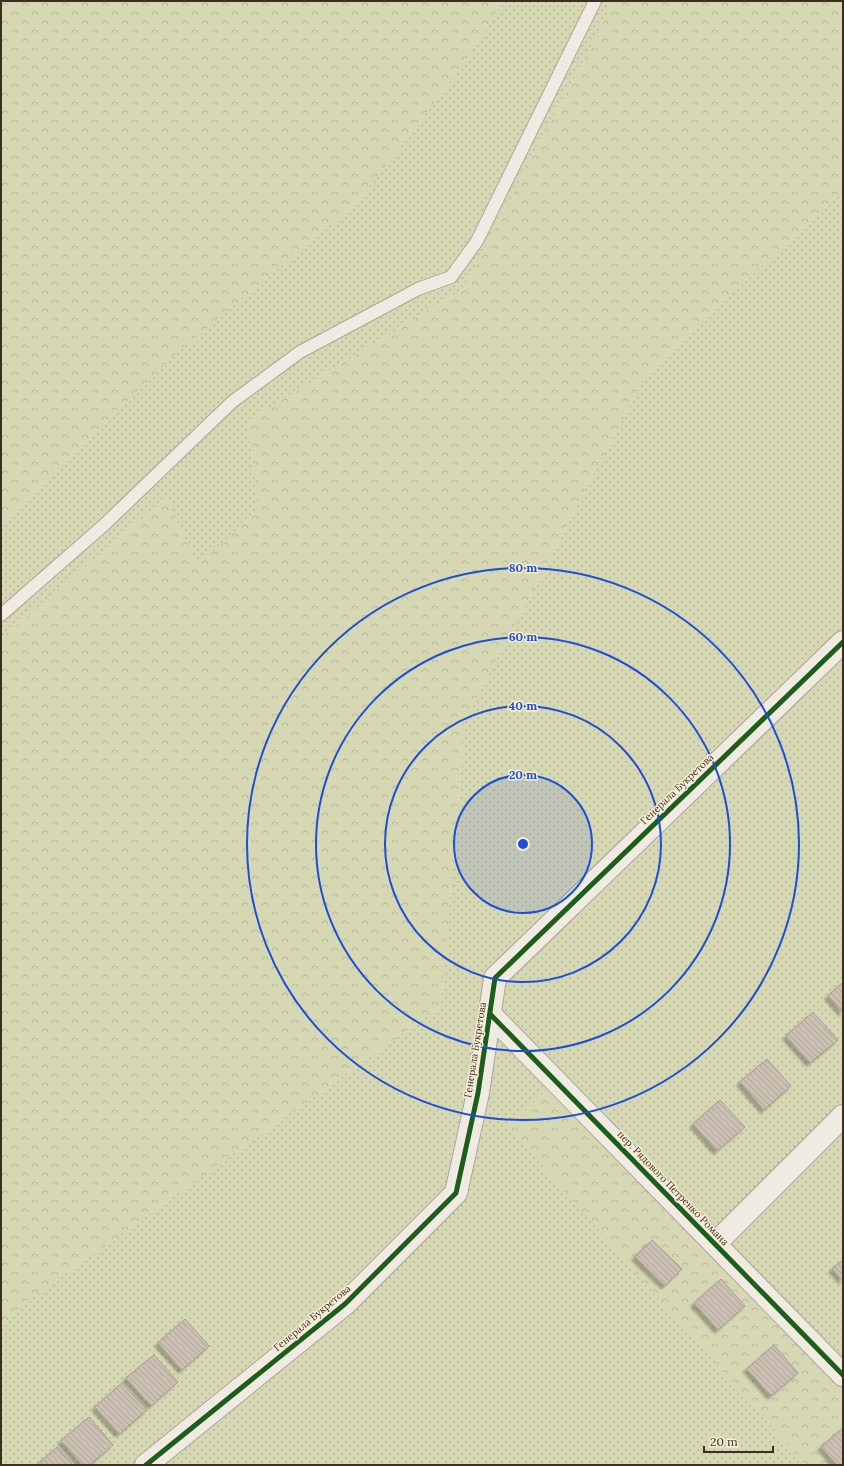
<svg xmlns="http://www.w3.org/2000/svg" width="844" height="1466" viewBox="0 0 844 1466" font-family="Lora,serif">
<style>
.grass{fill:url(#grass-dots)}
.forest{fill:url(#forest-crowns)}
.building{fill:url(#building-back-hatch);stroke:#a89c90;filter:url(#shadow)}
.lines{fill:none;stroke-linecap:round;stroke-linejoin:round}
.service-casing{stroke:#ada599;stroke-width:14}
.minor-casing{stroke:#ada599;stroke-width:24}
.service{stroke:#efebe3;stroke-width:12}
.minor{stroke:#efebe3;stroke-width:22}
.cycleway-casing{stroke:#f7eed8;stroke-width:8}
.cycleway{stroke:#1b5e20;stroke-width:5}
.ring{fill:none;stroke:#1d4ed8;stroke-width:2}
.labels{text-anchor:middle;dominant-baseline:central;stroke-width:3;stroke-linejoin:round;paint-order:stroke}
.street-label{font-size:10px;fill:#3d2e20;stroke:#f7eed8}
.centre{fill:#1d4ed8;stroke:#f7eed8;stroke-width:2}
.ring-label{font-size:12px;text-anchor:middle;font-weight:bold;fill:#1d4ed8;stroke:#f7eed8;stroke-width:3;stroke-linejoin:round;paint-order:stroke}
</style>
<defs>
<pattern id="grass-dots" width="8" height="8" patternUnits="userSpaceOnUse"><rect width="8" height="8" fill="#d6d7b3"/><path d="M2 2h.1M6 6h.1" fill="none" stroke="#b9b99a" stroke-width="1.8" stroke-linecap="round"/></pattern>
<pattern id="forest-crowns" width="20" height="18" patternUnits="userSpaceOnUse"><rect width="20" height="18" fill="#d6d7b3"/><path d="M2 6a3 3 0 1 1 6 0M12 15a3 3 0 1 1 6 0" fill="none" stroke="#b9b99a"/></pattern>
<pattern id="building-back-hatch" width="6" height="6" patternUnits="userSpaceOnUse"><rect width="6" height="6" fill="#cbbfb2"/><path d="M-1 5l2 2M0 0l6 6M5-1l2 2" fill="none" stroke="#afa499"/></pattern>
<filter id="shadow"><feDropShadow dx="-3.5" dy="3.5" stdDeviation="1" flood-color="#0004"/></filter>
</defs>
<rect width="100%" height="100%" fill="#e7e0d1"/>
<path class="grass" d="M 504,1 L 614,1 L 464,288 L 248,421 L 258,510 L 197,566 L 167,497 L 1,638 L 1,524 L 178,352 L 357,203 L 461,68 Z
M 843,190 L 843,1387 L 547,1089 L 509,1127 L 805,1465 L 1,1465 L 1,1328 L 22,1305 L 441,1006 L 465,721 L 646,375 Z"/>
<path class="forest" d="M 1,1 L 504,1 L 461,68 L 357,203 L 178,352 L 1,524 Z
M 614,1 L 843,1 L 843,190 L 646,375 L 465,721 L 441,1006 L 22,1305 L 1,1328 L 1,638 L 167,497 L 197,565 L 258,510 L 248,421 L 464,288 Z
M 547,1089 L 843,1387 L 843,1465 L 805,1465 L 508,1127 Z"/>
<path class="building" d="M 843,982 L 843,1013 L 828,996 Z
M 813,1012 L 838,1040 L 810,1063 L 786,1036 Z
M 767,1059 L 791,1086 L 764,1110 L 740,1082 Z
M 720,1100 L 745,1127 L 717,1151 L 693,1124 Z
M 652,1240 L 682,1269 L 665,1286 L 635,1257 Z
M 843,1260 L 843,1281 L 832,1269 Z
M 721,1279 L 745,1306 L 718,1330 L 694,1303 Z
M 185,1319 L 209,1346 L 182,1370 L 158,1343 Z
M 774,1345 L 798,1373 L 771,1396 L 747,1369 Z
M 154,1355 L 178,1382 L 151,1406 L 126,1378 Z
M 122,1383 L 147,1410 L 119,1434 L 95,1407 Z
M 89,1417 L 113,1445 L 90,1465 L 82,1465 L 61,1441 Z
M 843,1428 L 843,1465 L 837,1465 L 821,1447 Z
M 57,1447 L 73,1465 L 37,1465 Z"/>
<g class="lines">
<g class="service-casing">
<path id="service" d="M 1,615 L 104,525 L 232,402 L 300,352 L 418,289 L 451,277 L 477,241 L 595,1"/>
</g>
<g class="minor-casing">
<path id="minor" d="M 490,1014 L 843,1375
M 715,1244 L 843,1116
M 146,1465 L 345,1304 L 456,1193 L 478,1093 L 495,978 L 843,642"/>
</g>
<use href="#service" class="service"/>
<use href="#minor" class="minor"/>
<g class="cycleway-casing">
<path id="cycleway" d="M 490,1014 L 843,1375
M 146,1465 L 345,1304 L 456,1193 L 478,1093 L 495,978 L 843,642"/>
</g>
<use href="#cycleway" class="cycleway"/>
</g>
<circle cx="523" cy="844" r="69" fill="#1d4ed8" fill-opacity=".12"/>
<g class="ring">
<circle cx="523" cy="844" r="69"/>
<circle cx="523" cy="844" r="138"/>
<circle cx="523" cy="844" r="207"/>
<circle cx="523" cy="844" r="276"/>
</g>
<g class="labels">
<g class="street-label">
<text transform="translate(677 789) rotate(-44)">Генерала Букретова</text>
<text transform="translate(475 1050) rotate(-81)">Генерала Букретова</text>
<text transform="translate(673 1188) rotate(46)">пер. Рядового Петренко Романа</text>
<text transform="translate(312 1318) rotate(-40)">Генерала Букретова</text>
</g>
</g>
<circle cx="523" cy="844" r="6" class="centre"/>
<g class="ring-label">
<text x="523" y="572">80 m</text>
<text x="523" y="641">60 m</text>
<text x="523" y="710">40 m</text>
<text x="523" y="779">20 m</text>
</g>
<rect width="844" height="1466" fill="none" stroke="#3d2e20" stroke-width="4"/>
<path d="M704 1446v6h69v-6" fill="none" stroke="#3d2e20" stroke-width="2"/>
<text x="710" y="1446" font-size="12" fill="#3d2e20" stroke="#f7eed8" stroke-width="3" paint-order="stroke">20 m</text>
</svg>
